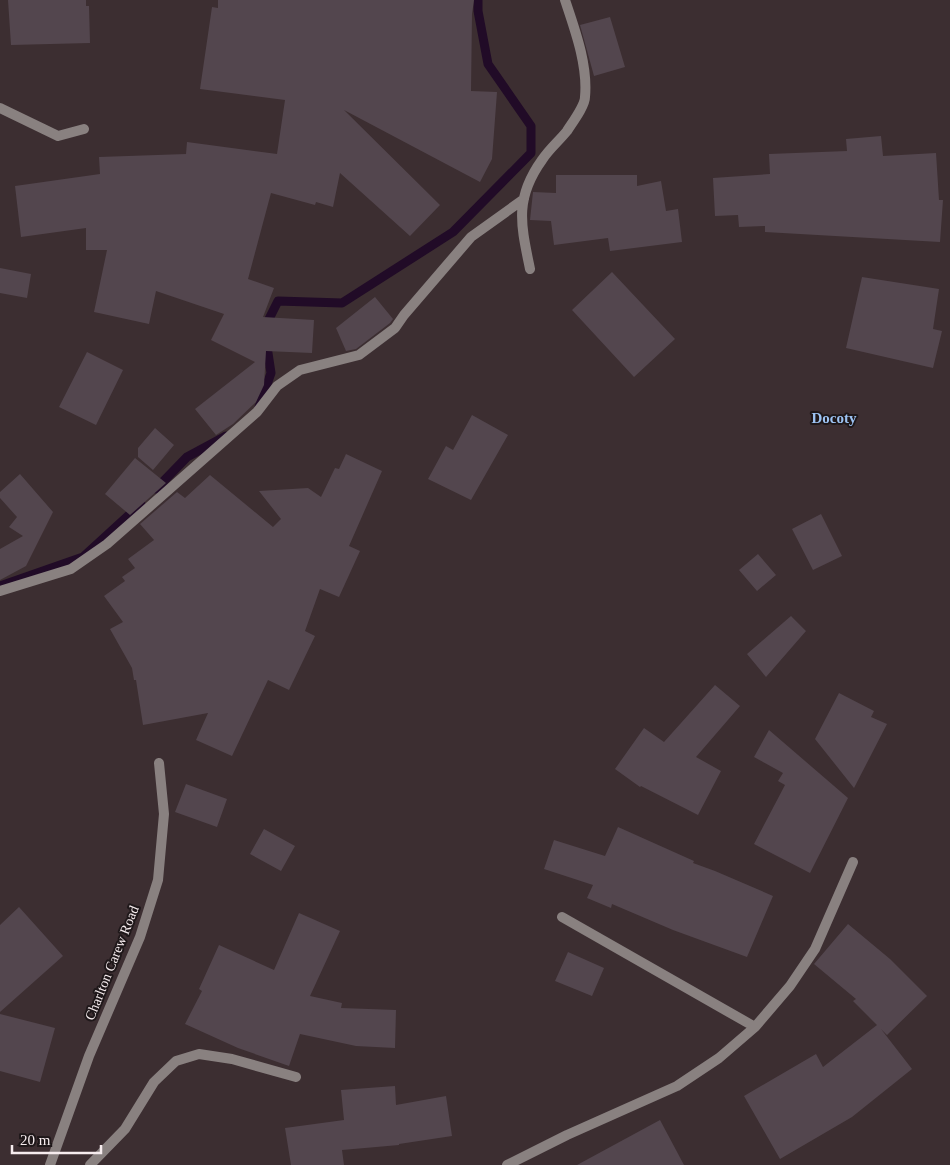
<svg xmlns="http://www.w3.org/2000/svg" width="950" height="1165" viewBox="0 0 950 1165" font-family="'Times New Roman',serif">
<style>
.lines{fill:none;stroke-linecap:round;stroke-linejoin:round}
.stream{stroke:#210b27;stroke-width:9}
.building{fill:#53464e}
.street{stroke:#898180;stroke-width:10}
.labels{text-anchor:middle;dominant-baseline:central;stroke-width:4;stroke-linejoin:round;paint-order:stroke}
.street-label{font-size:14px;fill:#f6ecee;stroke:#1f181a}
.neighbourhood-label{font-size:15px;font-weight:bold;fill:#9dc3f3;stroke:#1f181a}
</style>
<rect width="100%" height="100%" fill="#3c2e31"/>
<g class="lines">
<path class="stream" d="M 265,327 L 278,301 L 342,303 L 453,232 L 531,153 L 531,126 L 488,64 L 478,11 L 478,0
M 259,407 L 271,373 L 266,340
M 156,489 L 187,457 L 226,436
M 0,586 L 83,557 L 141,504"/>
</g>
<path class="building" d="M 8,0 L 86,0 L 86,6 L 89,6 L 90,43 L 11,45 Z
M 218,0 L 474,0 L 472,14 L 471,91 L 497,92 L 492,159 L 480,182 L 344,110 L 440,205 L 410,236 L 340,173 L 333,207 L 316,202 L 315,205 L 271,193 L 248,279 L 274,288 L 263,317 L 314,320 L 312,353 L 266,351 L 264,385 L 256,402 L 233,424 L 216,435 L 195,409 L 255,362 L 211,340 L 224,314 L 156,291 L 149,324 L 94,312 L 107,250 L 86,250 L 86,228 L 21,237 L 15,186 L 100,174 L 99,157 L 186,154 L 187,142 L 277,154 L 285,100 L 200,89 L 212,7 L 218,8 Z
M 610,17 L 625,67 L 594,76 L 580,25 Z
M 881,136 L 883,156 L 936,153 L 939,200 L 943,200 L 940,242 L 765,232 L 765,226 L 739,227 L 738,215 L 715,216 L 713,178 L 770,174 L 769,154 L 847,151 L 846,139 Z
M 556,175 L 637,175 L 637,186 L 661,181 L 666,211 L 678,209 L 682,242 L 610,251 L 608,238 L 554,245 L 551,221 L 530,220 L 533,192 L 556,193 Z
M 0,268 L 31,274 L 27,298 L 0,293 Z
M 612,272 L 675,339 L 634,377 L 572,310 Z
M 862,277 L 939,289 L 933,329 L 942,331 L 933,368 L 846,348 Z
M 375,297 L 393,319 L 390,323 L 356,349 L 346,351 L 336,328 Z
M 87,352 L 123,370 L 96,425 L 59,407 Z
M 472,415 L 508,435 L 471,500 L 428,479 L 446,446 L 453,450 Z
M 155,428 L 174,445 L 153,470 L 138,457 L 138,448 Z
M 346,454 L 382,471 L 349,546 L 360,551 L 339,597 L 320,589 L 305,631 L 315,636 L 289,690 L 268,680 L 232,756 L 196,740 L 208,713 L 143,725 L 136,680 L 134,680 L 132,668 L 110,629 L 123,622 L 104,596 L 125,581 L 122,577 L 135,568 L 128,559 L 154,540 L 140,524 L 177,492 L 185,498 L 210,475 L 273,527 L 281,519 L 259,491 L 308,488 L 321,497 L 335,468 L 339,469 Z
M 135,458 L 166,483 L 130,515 L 105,494 Z
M 20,474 L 53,512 L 26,566 L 0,580 L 0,549 L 23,536 L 9,527 L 17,517 L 0,498 L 0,492 Z
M 821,514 L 842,556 L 813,570 L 792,529 Z
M 758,554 L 776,575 L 757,591 L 739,570 Z
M 791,616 L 806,631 L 766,677 L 747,654 Z
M 715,685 L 740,706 L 696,757 L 721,771 L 698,815 L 641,786 L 640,787 L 615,769 L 644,728 L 664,742 Z
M 839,693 L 874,711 L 871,717 L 887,724 L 854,788 L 815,739 Z
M 769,730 L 848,798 L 810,873 L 754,844 L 785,785 L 778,781 L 783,773 L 754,757 Z
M 186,784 L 227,799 L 217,827 L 175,812 Z
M 618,827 L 694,861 L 693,863 L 715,871 L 773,896 L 747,957 L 673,930 L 612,904 L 611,908 L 587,898 L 593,885 L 544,869 L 554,840 L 605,856 Z
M 264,829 L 295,846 L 281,871 L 250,854 Z
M 19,907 L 63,956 L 0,1012 L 0,925 Z
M 299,913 L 340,931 L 310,996 L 342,1003 L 341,1008 L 396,1010 L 395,1048 L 356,1046 L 300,1034 L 289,1066 L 238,1048 L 185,1024 L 202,991 L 199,989 L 219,945 L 274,970 Z
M 848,924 L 890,959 L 927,996 L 887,1035 L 881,1029 L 912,1069 L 852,1117 L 780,1159 L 744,1096 L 816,1054 L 823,1067 L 877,1025 L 853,1001 L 856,999 L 814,964 Z
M 568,952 L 604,968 L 592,996 L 555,981 Z
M 0,1014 L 55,1028 L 40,1082 L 0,1071 Z
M 395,1086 L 396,1105 L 446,1096 L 452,1136 L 399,1144 L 399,1145 L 342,1150 L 344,1165 L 291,1165 L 285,1128 L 344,1120 L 341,1090 Z
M 660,1120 L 684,1165 L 577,1165 Z"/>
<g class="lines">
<path class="street" d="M 0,108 L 58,136 L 84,129
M 530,269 C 521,225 514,199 542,160 C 549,149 559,141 567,131 C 572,123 585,106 585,97 C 588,65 575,30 565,0
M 0,591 L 71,569 L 107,544 L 257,412 L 277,386 L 300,370 L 359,355 L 395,328 L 404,315 L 471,237 L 524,199
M 562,917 L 755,1027
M 50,1165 L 89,1056 L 140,937 L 158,880 L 164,814 L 159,763
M 90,1165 L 125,1129 L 154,1082 L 176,1061 L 199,1054 L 232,1059 L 296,1077
M 507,1165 L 567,1135 L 677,1086 L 719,1058 L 755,1027 L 790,986 L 815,949 L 853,862"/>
</g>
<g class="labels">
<g class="street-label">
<text transform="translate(112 963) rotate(-68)">Charlton Carew Road</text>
</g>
<g class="neighbourhood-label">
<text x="834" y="418">Docoty</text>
</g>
</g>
<path d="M12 1145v8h89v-8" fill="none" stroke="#f6ecee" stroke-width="2.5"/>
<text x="20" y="1145" font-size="15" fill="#f6ecee" stroke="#1f181a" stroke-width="4" paint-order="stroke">20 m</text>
</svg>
